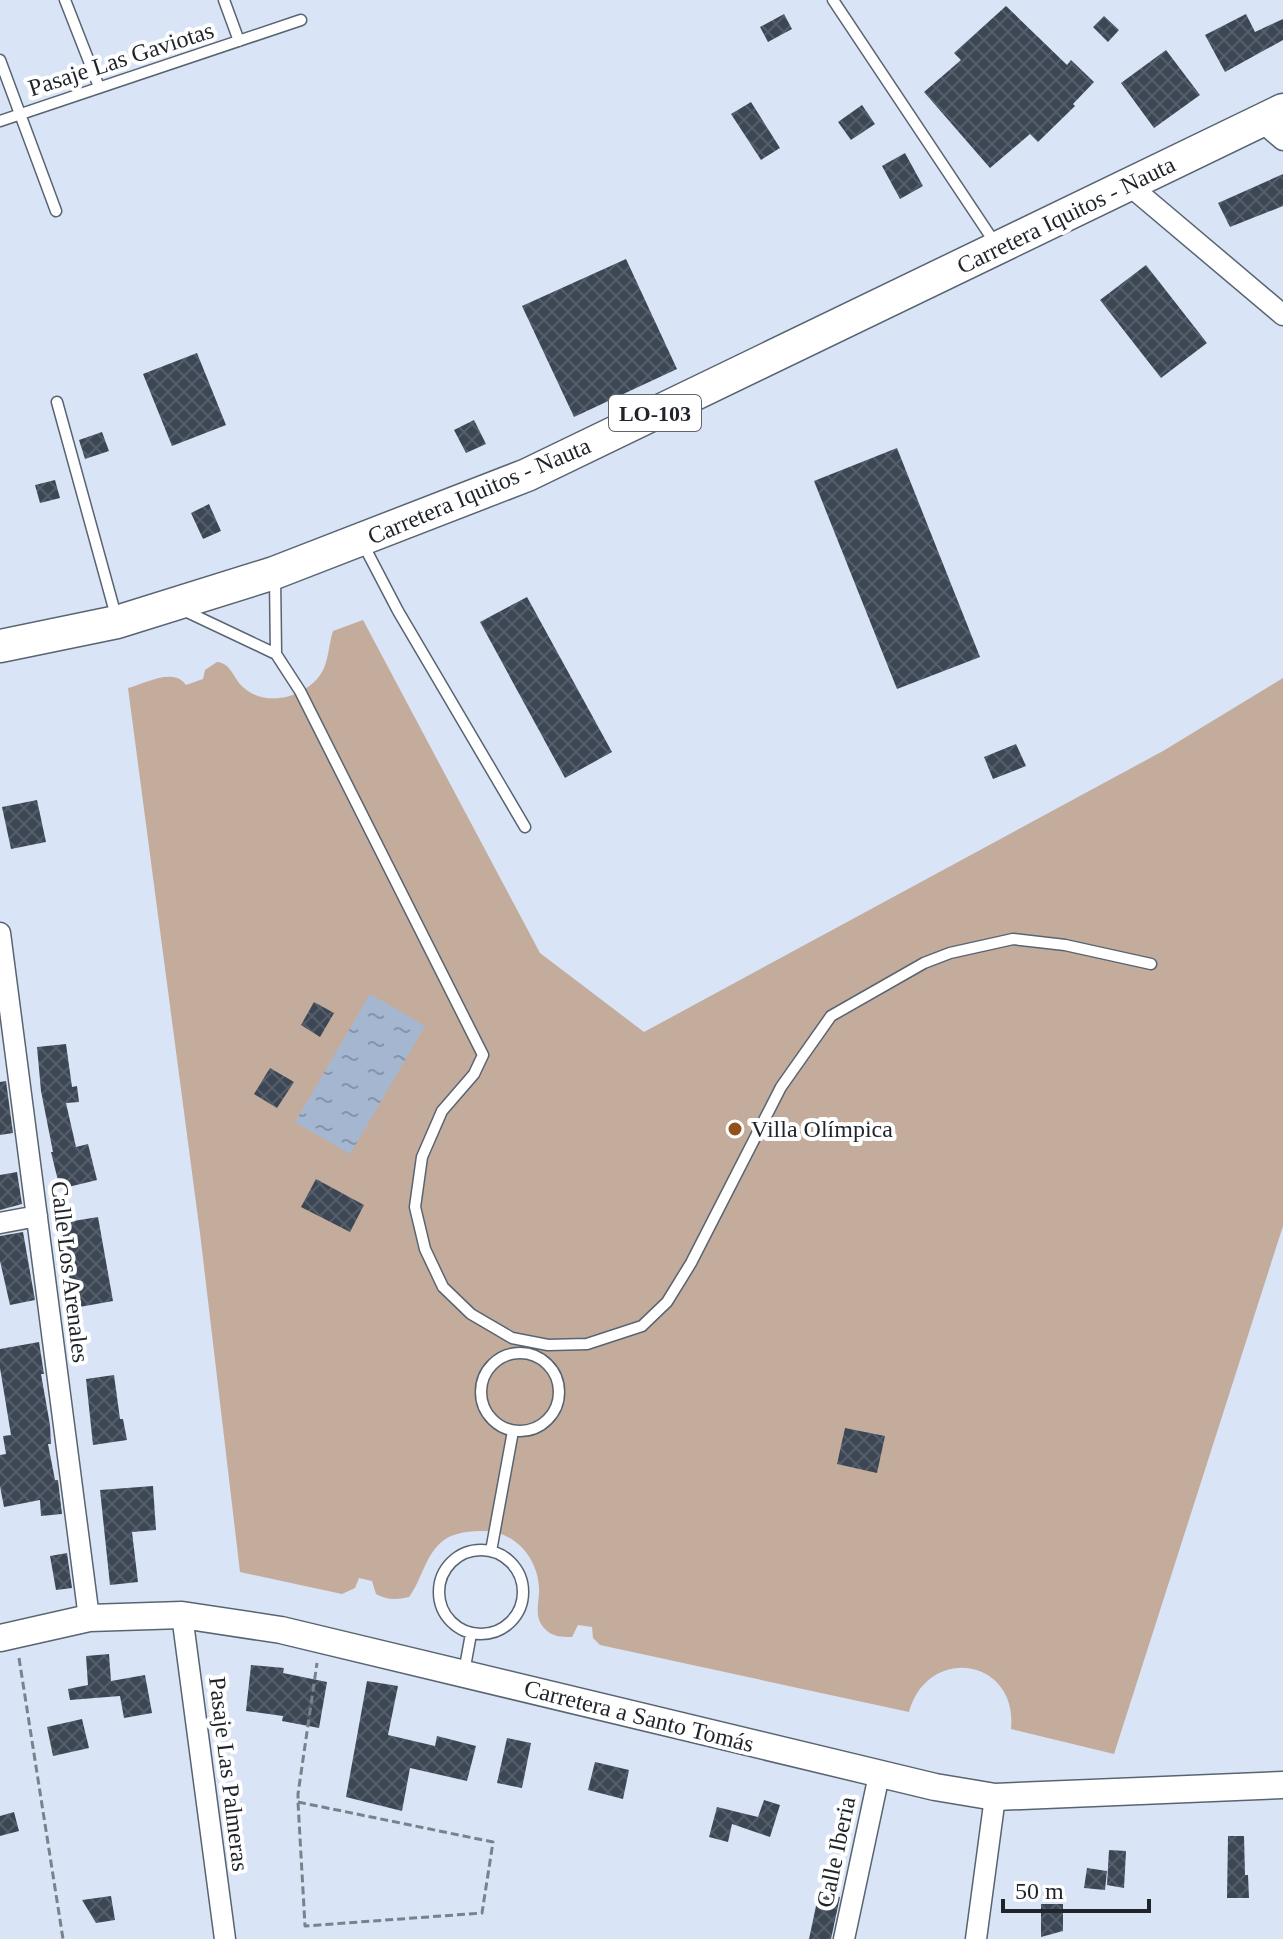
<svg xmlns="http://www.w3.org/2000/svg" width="1283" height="1939" viewBox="0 0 1283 1939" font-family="Georgia,serif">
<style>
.pitch{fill:#c3ac9c}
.water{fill:url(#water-ripples)}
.building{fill:url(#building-cross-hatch)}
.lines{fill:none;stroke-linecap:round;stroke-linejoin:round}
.service-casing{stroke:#596472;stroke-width:13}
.minor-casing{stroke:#596472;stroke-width:23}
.tertiary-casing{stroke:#596472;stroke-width:29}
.primary-casing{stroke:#596472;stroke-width:35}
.path{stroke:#7a818d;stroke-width:3;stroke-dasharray:8 4;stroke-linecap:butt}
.service{stroke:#fff;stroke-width:10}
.minor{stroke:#fff;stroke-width:20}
.tertiary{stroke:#fff;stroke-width:26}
.primary{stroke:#fff;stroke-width:32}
.poi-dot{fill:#91511b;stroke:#fff;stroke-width:3}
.labels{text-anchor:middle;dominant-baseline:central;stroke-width:8;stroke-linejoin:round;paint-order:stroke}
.shield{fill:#fff;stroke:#62656a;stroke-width:2}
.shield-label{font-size:22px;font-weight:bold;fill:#1f232a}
.street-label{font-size:24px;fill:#1f232a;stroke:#fff}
.poi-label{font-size:24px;fill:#1f232a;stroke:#fff;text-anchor:start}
</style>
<defs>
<pattern id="water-ripples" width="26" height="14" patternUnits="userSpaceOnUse" patternTransform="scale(2)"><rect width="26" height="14" fill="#a5b7d0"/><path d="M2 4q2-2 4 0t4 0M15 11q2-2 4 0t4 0" fill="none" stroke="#8694a9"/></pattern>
<pattern id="building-cross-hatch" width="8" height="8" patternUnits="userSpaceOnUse" patternTransform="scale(2)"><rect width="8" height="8" fill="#3c4654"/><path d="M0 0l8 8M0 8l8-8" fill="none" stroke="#565e69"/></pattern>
</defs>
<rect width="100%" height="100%" fill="#d9e4f6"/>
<path class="pitch" d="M 363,620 L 540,953 L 644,1032 L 1163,751 L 1283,678 L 1283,1226 L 1114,1754 L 1011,1729 C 1018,1658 928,1644 909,1712 L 600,1645 L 593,1638 L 592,1627 L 578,1625 L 572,1637 C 561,1637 552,1637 544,1628 C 533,1616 540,1601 539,1587 C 537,1557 515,1532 485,1531 C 471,1531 455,1532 444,1540 C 425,1554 422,1580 409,1597 C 396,1600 387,1600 376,1594 L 372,1581 L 359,1578 L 355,1588 L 342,1594 L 240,1572 L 200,1233 L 128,688 C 146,683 174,667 186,685 L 203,679 L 205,670 L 217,662 C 231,663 233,678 243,687 C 266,709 311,697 324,668 C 329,656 329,643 333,631 Z"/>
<path class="water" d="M 370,994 L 425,1026 L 350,1154 L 295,1122 Z"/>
<path class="building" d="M 1006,6 L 1067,65 L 1071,60 L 1094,82 L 1073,104 L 1075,106 L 1038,142 L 1030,134 L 990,168 L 924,92 L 961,60 L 954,53 Z
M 784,14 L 792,29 L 768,42 L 760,27 Z
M 1246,14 L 1255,32 L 1283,19 L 1283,40 L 1225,72 L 1205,35 Z
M 1104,16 L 1119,30 L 1108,42 L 1093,27 Z
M 1166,50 L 1200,95 L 1154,128 L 1121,83 Z
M 751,102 L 780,148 L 761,160 L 731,114 Z
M 862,105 L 875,124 L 851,140 L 838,122 Z
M 905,153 L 923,186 L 900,199 L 882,166 Z
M 1283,174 L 1283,206 L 1230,227 L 1218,203 Z
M 626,259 L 677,369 L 574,417 L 522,306 Z
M 1146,265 L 1207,343 L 1161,378 L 1100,300 Z
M 197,353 L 226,425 L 172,446 L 143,374 Z
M 474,420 L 486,444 L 466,453 L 454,430 Z
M 102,432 L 109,451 L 85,459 L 79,440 Z
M 897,448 L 980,657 L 897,689 L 814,481 Z
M 55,480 L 60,498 L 40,503 L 35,485 Z
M 209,504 L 221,531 L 203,539 L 191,513 Z
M 527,597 L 612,752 L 565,778 L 480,622 Z
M 1016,744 L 1026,766 L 993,779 L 984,757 Z
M 37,800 L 46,842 L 11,849 L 2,807 Z
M 314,1002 L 334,1013 L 320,1037 L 301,1025 Z
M 66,1044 L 72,1087 L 77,1086 L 79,1102 L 66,1103 L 76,1147 L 88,1144 L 97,1180 L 60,1189 L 51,1152 L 53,1152 L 41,1091 L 37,1047 Z
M 270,1068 L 294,1082 L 277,1108 L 254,1094 Z
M 6,1081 L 13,1133 L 0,1135 L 0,1082 Z
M 17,1172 L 22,1204 L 0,1210 L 0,1175 Z
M 316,1179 L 364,1205 L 350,1232 L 301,1207 Z
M 98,1217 L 113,1301 L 74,1308 L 61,1223 Z
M 23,1232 L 35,1300 L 10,1305 L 0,1261 L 0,1236 Z
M 39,1342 L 44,1374 L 41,1374 L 50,1425 L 51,1444 L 48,1444 L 55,1480 L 58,1480 L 62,1514 L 41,1516 L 40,1500 L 4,1507 L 0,1486 L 0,1455 L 6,1454 L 3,1436 L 11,1435 L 0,1368 L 0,1349 Z
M 114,1375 L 120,1419 L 123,1419 L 127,1440 L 93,1445 L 86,1379 Z
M 845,1428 L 885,1436 L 877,1473 L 837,1464 Z
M 153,1486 L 156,1530 L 132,1532 L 138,1582 L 110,1585 L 100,1490 Z
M 67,1553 L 72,1588 L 56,1590 L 50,1556 Z
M 109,1654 L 111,1681 L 145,1675 L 152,1713 L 124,1718 L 120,1696 L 70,1700 L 68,1689 L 88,1685 L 86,1656 Z
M 251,1665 L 284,1668 L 283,1673 L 327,1682 L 319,1728 L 282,1721 L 283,1716 L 246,1711 Z
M 367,1681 L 398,1686 L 388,1735 L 435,1746 L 437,1736 L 476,1746 L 467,1781 L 410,1768 L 402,1811 L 346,1797 Z
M 82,1719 L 89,1748 L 53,1756 L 47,1727 Z
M 507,1738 L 531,1743 L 522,1788 L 497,1783 Z
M 595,1762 L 629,1770 L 623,1799 L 588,1790 Z
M 764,1800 L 780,1805 L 770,1837 L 732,1824 L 728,1842 L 709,1837 L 717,1807 L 758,1817 Z
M 14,1812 L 19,1831 L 0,1836 L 0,1816 Z
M 1228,1836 L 1244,1836 L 1245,1875 L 1248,1875 L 1249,1898 L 1227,1898 Z
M 1109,1850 L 1126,1851 L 1124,1888 L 1107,1885 Z
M 1087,1868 L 1107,1871 L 1105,1890 L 1084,1888 Z
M 819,1892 L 840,1897 L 831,1939 L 809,1939 Z
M 111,1896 L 115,1920 L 96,1923 L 82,1900 Z
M 1041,1904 L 1063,1904 L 1063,1931 L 1041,1937 Z"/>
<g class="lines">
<g class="service-casing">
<path id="service" d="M 65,0 L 99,87
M 224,0 L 239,41
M 833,0 L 995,243
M 0,60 L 56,211
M 0,121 L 301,20
M 57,402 L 116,616
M 362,542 L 398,611 L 525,827
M 275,577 L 276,654 L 300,691 L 483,1055 L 474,1074 L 442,1111 L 422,1157 L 415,1207 L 425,1249 L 443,1287 L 471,1314 L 512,1338 L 548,1345 L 587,1344 L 642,1326 L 667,1302 L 691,1263 L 781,1087 L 831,1016 L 924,963 L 950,953 L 1013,939 L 1065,945 L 1151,964
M 183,610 L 276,654
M481 1392a39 39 0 1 1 78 0a39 39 0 1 1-78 0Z
M439 1592a42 42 0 1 1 84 0a42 42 0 1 1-84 0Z
M 491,1551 L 513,1431
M 464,1672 L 471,1634"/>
</g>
<g class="minor-casing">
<path id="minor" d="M 1261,121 L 1283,140
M 1129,185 L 1283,315
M 0,933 L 89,1618
M 0,1223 L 37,1216
M 182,1615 L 225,1939
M 844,1939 L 879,1775
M 976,1939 L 995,1797"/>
</g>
<g class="tertiary-casing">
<path id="tertiary" d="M 0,1638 L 89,1618 L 182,1615 L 281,1630 L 935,1787 L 995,1797 L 1283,1785"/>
</g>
<g class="primary-casing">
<path id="primary" d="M 0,646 L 117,622 L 274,573 L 527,475 L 1283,110"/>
</g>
<path class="path" d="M 19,1658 L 63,1939
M 298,1802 L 493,1842 L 482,1913 L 305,1926 L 298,1802 L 298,1794 L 317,1663"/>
<use href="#service" class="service"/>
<use href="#minor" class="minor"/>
<use href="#tertiary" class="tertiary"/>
<use href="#primary" class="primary"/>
</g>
<circle class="poi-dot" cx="735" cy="1129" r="8"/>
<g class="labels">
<rect class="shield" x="609" y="395" width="92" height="36" rx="6"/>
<g class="shield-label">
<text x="655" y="413">LO-103</text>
</g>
<g class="street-label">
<text transform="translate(121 59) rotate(-18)">Pasaje Las Gaviotas</text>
<text transform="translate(1066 215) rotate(-26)">Carretera Iquitos - Nauta</text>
<text transform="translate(479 491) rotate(-23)">Carretera Iquitos - Nauta</text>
<text transform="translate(70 1272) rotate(83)">Calle Los Arenales</text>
<text transform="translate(639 1716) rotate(14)">Carretera a Santo Tomás</text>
<text transform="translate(229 1774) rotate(83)">Pasaje Las Palmeras</text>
<text transform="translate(836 1852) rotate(-78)">Calle Iberia</text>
</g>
<g class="poi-label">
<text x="751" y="1129">Villa Olímpica</text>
</g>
</g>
<path d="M1003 1899v12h146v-12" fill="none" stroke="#1f232a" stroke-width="4"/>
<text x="1015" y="1899" font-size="24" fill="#1f232a" stroke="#ffffff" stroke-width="6" paint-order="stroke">50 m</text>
</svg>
